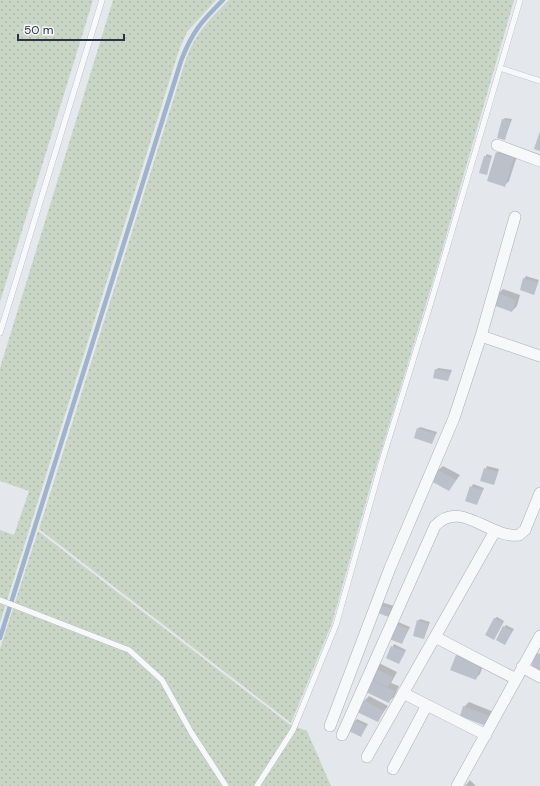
<svg xmlns="http://www.w3.org/2000/svg" width="540" height="786" viewBox="0 0 540 786" font-family="'DM Sans',sans-serif">
<style>
.grass{fill:url(#grass-dots)}
.shadow{fill:#0003}
.lines{fill:none;stroke-linecap:round;stroke-linejoin:round}
.stream{stroke:#9fb4cc;stroke-width:4.5}
.building{fill:#bbc0ca}
.lane-casing{stroke:#a9aeb7;stroke-width:6}
.street-casing{stroke:#a9aeb7;stroke-width:12}
.lane{stroke:#f7f8fa;stroke-width:5.5}
.street{stroke:#f7f8fa;stroke-width:11}
</style>
<defs>
<pattern id="grass-dots" width="8" height="8" patternUnits="userSpaceOnUse"><rect width="8" height="8" fill="#c9d6c5"/><path d="M2 2h.1M6 6h.1" fill="none" stroke="#adb8ab" stroke-width="1.8" stroke-linecap="round"/></pattern>
</defs>
<rect width="100%" height="100%" fill="#e4e7ec"/>
<path class="grass" d="M 0,0 L 93,0 L 0,302 Z
M 113,0 L 216,0 L 187,32 L 179,50 L 0,623 L 0,530 L 14,535 L 29,491 L 0,481 L 0,368 Z
M 229,0 L 514,0 L 436,271 L 371,484 L 332,623 L 291,723 L 39,529 L 185,62 C 195,33 208,21 229,0 Z
M 38,531 L 289,724 L 307,731 L 331,786 L 0,786 L 0,649 Z"/>
<path class="shadow" d="M 505,118 L 512,119 L 505,138 L 503,120 Z
M 502,148 L 518,153 L 509,181 L 505,185 L 497,153 Z
M 487,154 L 492,156 L 486,174 L 485,157 Z
M 526,276 L 539,280 L 534,293 L 524,279 Z
M 503,289 L 520,295 L 517,306 L 512,311 L 498,294 Z
M 438,368 L 452,370 L 448,380 L 436,370 Z
M 420,427 L 437,432 L 432,443 L 418,429 Z
M 443,466 L 460,475 L 449,490 L 438,470 Z
M 487,466 L 499,469 L 494,484 L 481,480 Z
M 473,484 L 484,488 L 477,504 L 466,500 Z
M 381,602 L 394,606 L 389,616 L 376,611 Z
M 497,617 L 504,621 L 494,639 L 494,619 Z
M 420,619 L 430,622 L 424,638 L 418,621 Z
M 398,622 L 410,627 L 402,643 L 396,624 Z
M 506,625 L 514,629 L 505,644 L 504,627 Z
M 394,644 L 406,650 L 399,663 L 387,658 Z
M 462,651 L 485,660 L 480,674 L 475,679 L 457,656 Z
M 379,663 L 397,672 L 391,683 L 399,686 L 394,697 L 389,701 L 370,680 Z
M 369,696 L 388,706 L 377,721 L 364,701 Z
M 469,702 L 494,712 L 491,720 L 464,707 Z
M 357,719 L 368,724 L 361,736 L 355,721 Z
M 470,780 L 476,786 L 465,786 Z"/>
<g class="lines">
<path class="stream" d="M 0,638 L 181,61 C 192,32 201,22 223,0"/>
</g>
<path class="building" d="M 502,119 L 510,121 L 505,140 L 497,138 Z
M 540,131 L 540,151 L 534,149 Z
M 496,152 L 514,158 L 505,187 L 487,181 Z
M 484,156 L 491,158 L 487,175 L 479,173 Z
M 523,278 L 538,283 L 534,295 L 520,290 Z
M 497,293 L 516,300 L 512,312 L 493,305 Z
M 435,369 L 450,372 L 448,381 L 433,378 Z
M 417,428 L 435,434 L 432,444 L 414,438 Z
M 484,468 L 498,472 L 494,485 L 480,481 Z
M 438,470 L 456,480 L 449,491 L 431,481 Z
M 470,486 L 482,490 L 477,505 L 465,501 Z
M 378,604 L 392,609 L 389,617 L 375,612 Z
M 494,618 L 503,623 L 494,640 L 485,635 Z
M 417,620 L 428,624 L 424,639 L 413,636 Z
M 395,624 L 408,629 L 402,644 L 389,639 Z
M 503,626 L 512,631 L 505,645 L 496,640 Z
M 391,646 L 405,652 L 399,664 L 386,658 Z
M 536,653 L 540,654 L 540,674 L 530,670 Z
M 456,655 L 481,665 L 476,680 L 450,670 Z
M 374,668 L 393,677 L 388,687 L 369,678 Z
M 369,679 L 395,691 L 389,703 L 364,691 Z
M 363,700 L 384,711 L 378,722 L 357,712 Z
M 463,706 L 490,716 L 486,726 L 460,716 Z
M 354,720 L 366,726 L 361,737 L 349,731 Z"/>
<g class="lines">
<g class="lane-casing">
<path id="lane" d="M 500,68 L 540,81
M 0,333 L 102,0
M 0,600 L 129,650 L 162,680 L 191,732 L 226,786
M 257,786 L 293,730 L 336,625 L 382,461 L 431,302 L 520,0"/>
</g>
<g class="street-casing">
<path id="street" d="M 497,145 L 540,161
M 481,336 L 540,356
M 435,637 L 516,679
M 522,667 L 540,677
M 403,693 L 486,735
M 330,726 L 390,568 L 454,418 L 481,336 L 515,217
M 342,735 L 435,526 C 460,498 490,539 519,535 L 525,530 L 540,493
M 367,757 L 495,531
M 393,769 L 427,705
M 457,786 L 540,636"/>
</g>
<use href="#lane" class="lane"/>
<use href="#street" class="street"/>
</g>
<path d="M18 34v6h106v-6" fill="none" stroke="#2b3445" stroke-width="2"/>
<text x="24" y="34" font-size="12" fill="#2b3445" stroke="#f4f6f9" stroke-width="3" paint-order="stroke">50 m</text>
</svg>
